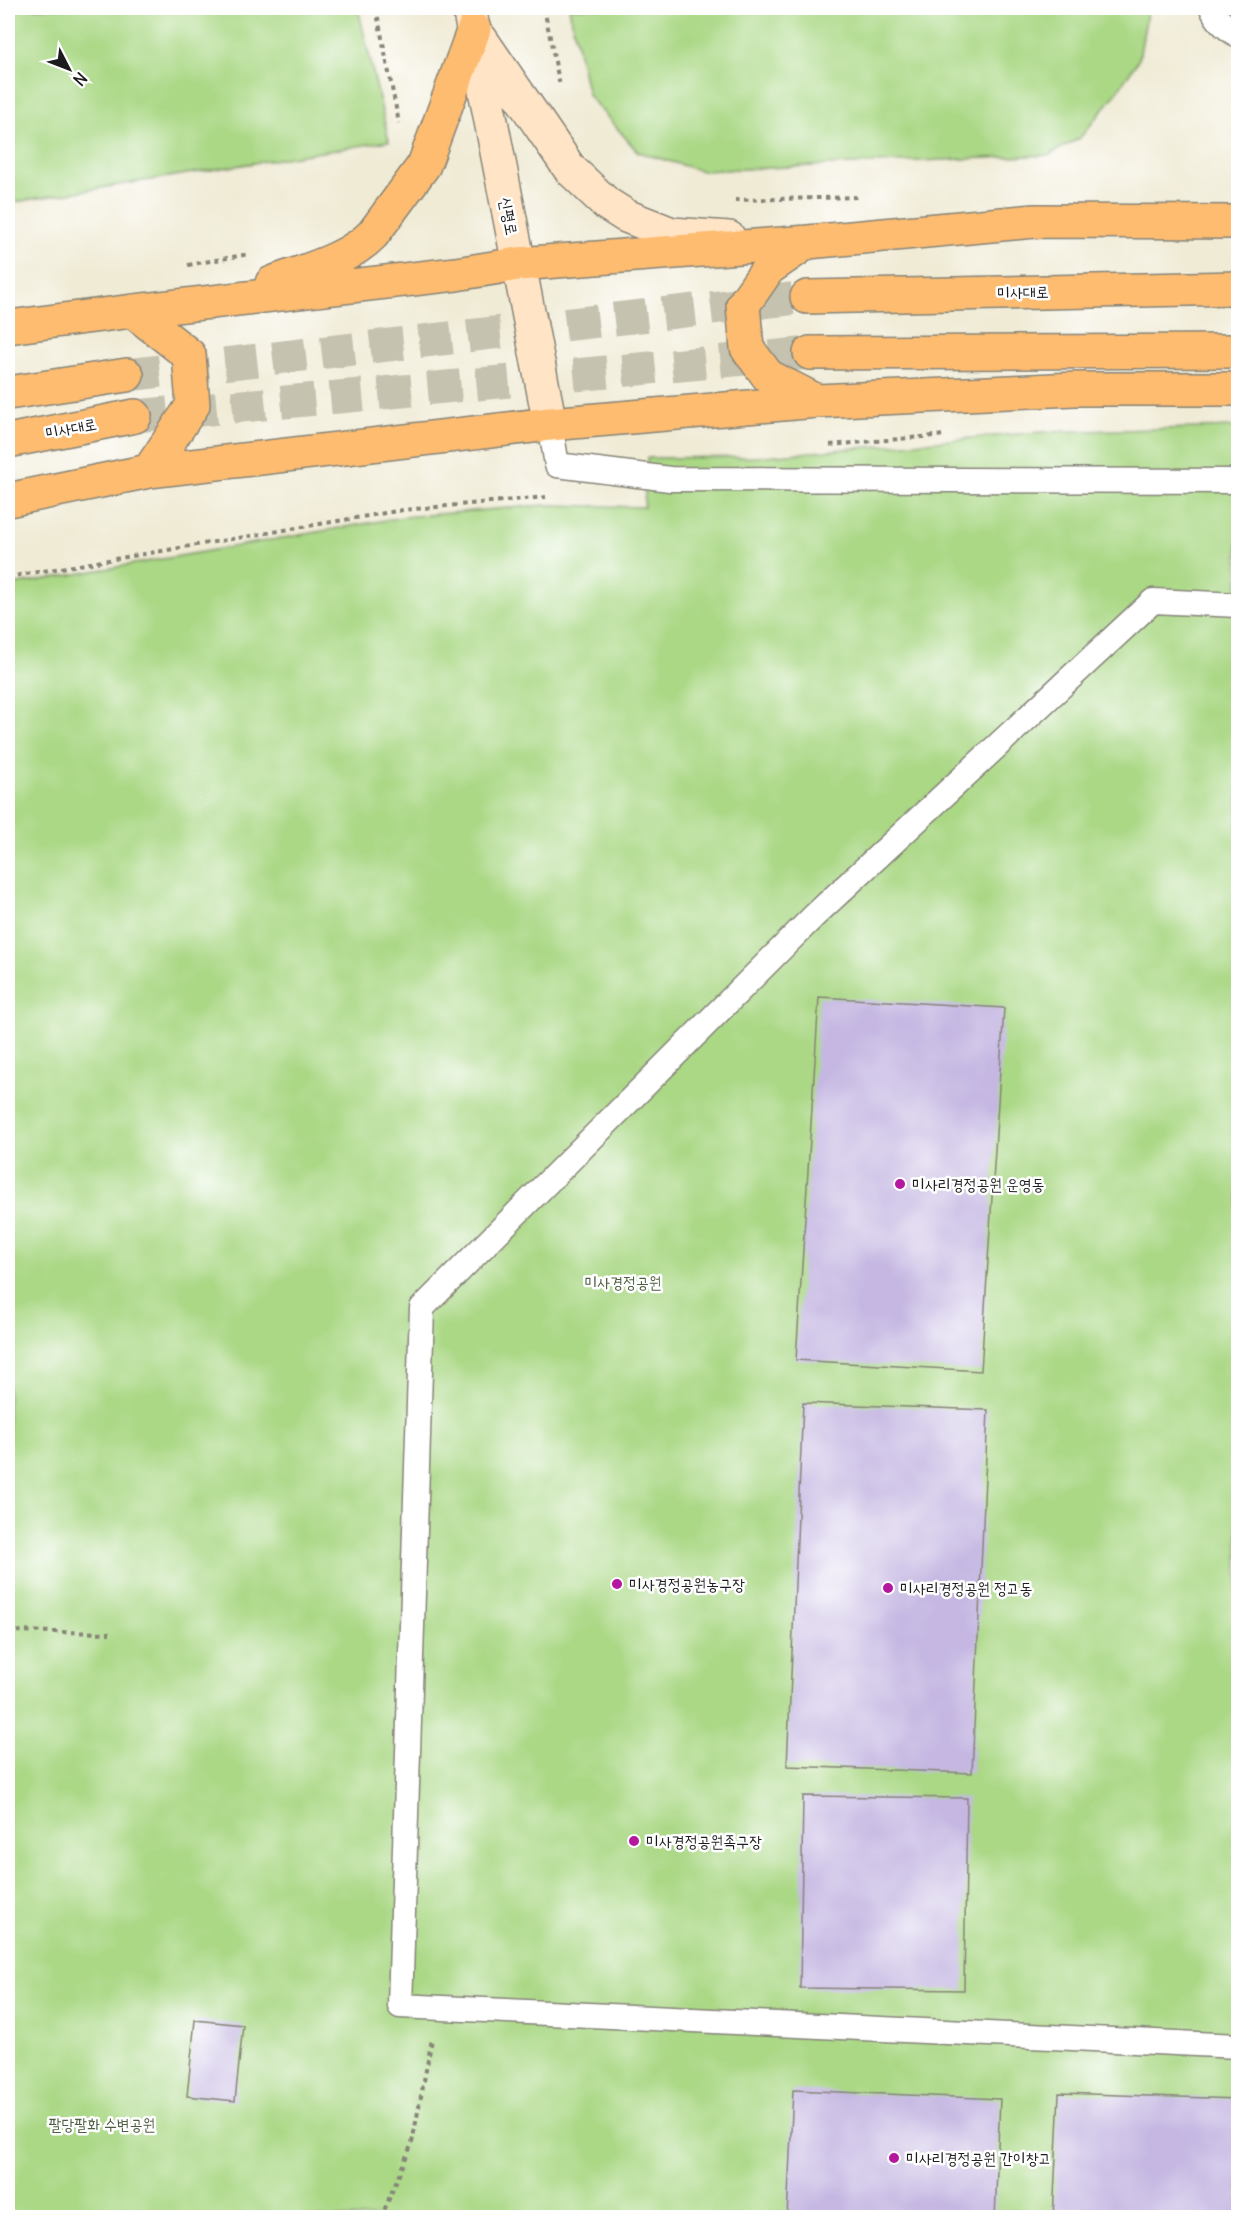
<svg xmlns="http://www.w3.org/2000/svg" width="1246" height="2225" viewBox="0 0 1246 2225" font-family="Delius,'Poor Story',sans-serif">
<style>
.green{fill:#aad885;stroke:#637a50;stroke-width:1.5}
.building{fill:#c5b7e2}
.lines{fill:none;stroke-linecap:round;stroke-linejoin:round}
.primary-tunnel{stroke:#c6c2b0;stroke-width:33;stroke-dasharray:33 16;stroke-linecap:butt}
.service-casing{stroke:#868478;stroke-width:27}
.secondary-casing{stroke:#868478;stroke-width:36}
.primary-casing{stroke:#868478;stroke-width:36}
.path{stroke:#868478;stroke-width:4;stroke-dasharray:4.5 4.5;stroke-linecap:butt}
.service{stroke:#fff;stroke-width:24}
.secondary{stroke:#ffe4c6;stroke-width:33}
.primary{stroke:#febc70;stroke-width:33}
.poi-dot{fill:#b5179e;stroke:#fff;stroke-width:2}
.labels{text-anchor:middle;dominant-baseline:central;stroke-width:5;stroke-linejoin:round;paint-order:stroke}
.street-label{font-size:16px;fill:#1c1c1c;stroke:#fff}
.poi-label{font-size:16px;fill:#1c1c1c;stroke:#fff;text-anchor:start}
.park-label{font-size:16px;fill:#4e5e41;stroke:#fff}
</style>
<rect width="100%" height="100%" fill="#fff"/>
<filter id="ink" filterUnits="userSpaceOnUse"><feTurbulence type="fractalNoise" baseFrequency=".0167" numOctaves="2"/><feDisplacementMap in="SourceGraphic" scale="12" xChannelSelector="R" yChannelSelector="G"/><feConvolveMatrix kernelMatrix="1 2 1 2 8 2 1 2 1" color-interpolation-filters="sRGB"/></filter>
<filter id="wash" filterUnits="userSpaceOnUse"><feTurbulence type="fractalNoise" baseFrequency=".008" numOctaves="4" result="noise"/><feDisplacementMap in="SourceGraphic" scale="24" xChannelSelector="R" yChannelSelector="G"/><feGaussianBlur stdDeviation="1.35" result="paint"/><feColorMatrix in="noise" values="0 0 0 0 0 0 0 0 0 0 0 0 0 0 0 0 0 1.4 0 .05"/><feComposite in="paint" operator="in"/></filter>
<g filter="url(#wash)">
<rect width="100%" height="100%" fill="#f0ebd5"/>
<path class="green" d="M 8,8 L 358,8 L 389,141 L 8,203 Z
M 569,8 L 1148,8 L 1139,59 L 1114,96 L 1080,138 L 1049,155 L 702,171 L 638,152 L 588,95 Z
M 1238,427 L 1238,2217 L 8,2218 L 8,586 L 403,517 L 546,505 L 644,507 L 647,458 L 754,457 L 1041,432 Z"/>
<g id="blocks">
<path class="building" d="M 819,997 L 1004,1008 L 981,1371 L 796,1360 Z
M 803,1403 L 988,1410 L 972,1773 L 787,1766 Z
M 803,1796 L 967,1798 L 964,1990 L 800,1988 Z
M 195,2020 L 243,2025 L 235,2101 L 187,2096 Z
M 793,2090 L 1000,2099 L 995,2218 L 787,2218 Z
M 1059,2093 L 1238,2099 L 1238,2218 L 1053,2218 Z"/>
</g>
</g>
<g filter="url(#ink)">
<use href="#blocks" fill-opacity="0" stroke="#868478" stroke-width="1.5"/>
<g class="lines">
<path class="primary-tunnel" d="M 127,375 L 807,297
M 135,416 L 810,353"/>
<g class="service-casing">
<path id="service" d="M 1212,8 C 1217,20 1227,29 1238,35
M 550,424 L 557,465 L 670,479 L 1238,481
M 1238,605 L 1153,601 L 815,915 L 422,1308 L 400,2006 L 1238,2046"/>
</g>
<g class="secondary-casing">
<path id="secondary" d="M 469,8 L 550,424
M 480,38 L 570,169 L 607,204 L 626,216 L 672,234 L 729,238"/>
</g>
<g class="primary-casing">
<path id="primary" d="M 806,243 L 768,269 L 743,305 L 747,348 L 768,376 L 817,401
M 272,283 C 306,270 348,260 373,234 L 424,165 L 474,29
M 807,297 L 1238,288
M 133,311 L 189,355 L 193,405 L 149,471
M 8,327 L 133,311 L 456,274 L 518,264 L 808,242 L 1035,221 L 1238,222
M 810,353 L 1238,351
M 8,393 L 127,375
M 8,441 L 135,416
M 8,500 L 149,471 L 550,424 L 817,401 L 1075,389 L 1238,389"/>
</g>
<path class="path" d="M 376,8 L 399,123
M 544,8 L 560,86
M 735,200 L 860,197
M 188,265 L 249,254
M 830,445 L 945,435
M 8,577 L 403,510 L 546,497
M 8,1631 L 110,1633
M 381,2218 L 412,2143 L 432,2039"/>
<use href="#service" class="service"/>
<use href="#secondary" class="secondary"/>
<use href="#primary" class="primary"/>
</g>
</g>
<g class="poi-dot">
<circle cx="900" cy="1184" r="6"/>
<circle cx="617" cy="1584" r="6"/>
<circle cx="888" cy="1588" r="6"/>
<circle cx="634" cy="1841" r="6"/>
<circle cx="894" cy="2158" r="6"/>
</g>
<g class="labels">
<g class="street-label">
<text transform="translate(509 216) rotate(79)">신평로</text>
<text transform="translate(1023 292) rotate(-1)">미사대로</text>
<text transform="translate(71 428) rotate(-11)">미사대로</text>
</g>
<g class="poi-label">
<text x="912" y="1184">미사리경정공원 운영동</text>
<text x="629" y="1584">미사경정공원농구장</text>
<text x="900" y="1588">미사리경정공원 정고동</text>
<text x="646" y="1841">미사경정공원족구장</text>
<text x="906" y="2158">미사리경정공원 간이창고</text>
</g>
<g class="park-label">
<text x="623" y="1282">미사경정공원</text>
<text x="102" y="2124">팔당팔화 수변공원</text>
</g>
</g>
<rect width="1246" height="2225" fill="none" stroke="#fff" stroke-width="30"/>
<g transform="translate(69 69) rotate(132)" stroke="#ffffff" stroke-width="4.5" paint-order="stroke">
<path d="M0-4.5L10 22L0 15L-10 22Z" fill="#1c1c1c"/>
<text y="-9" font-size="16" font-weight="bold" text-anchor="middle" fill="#1c1c1c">N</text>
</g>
</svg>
